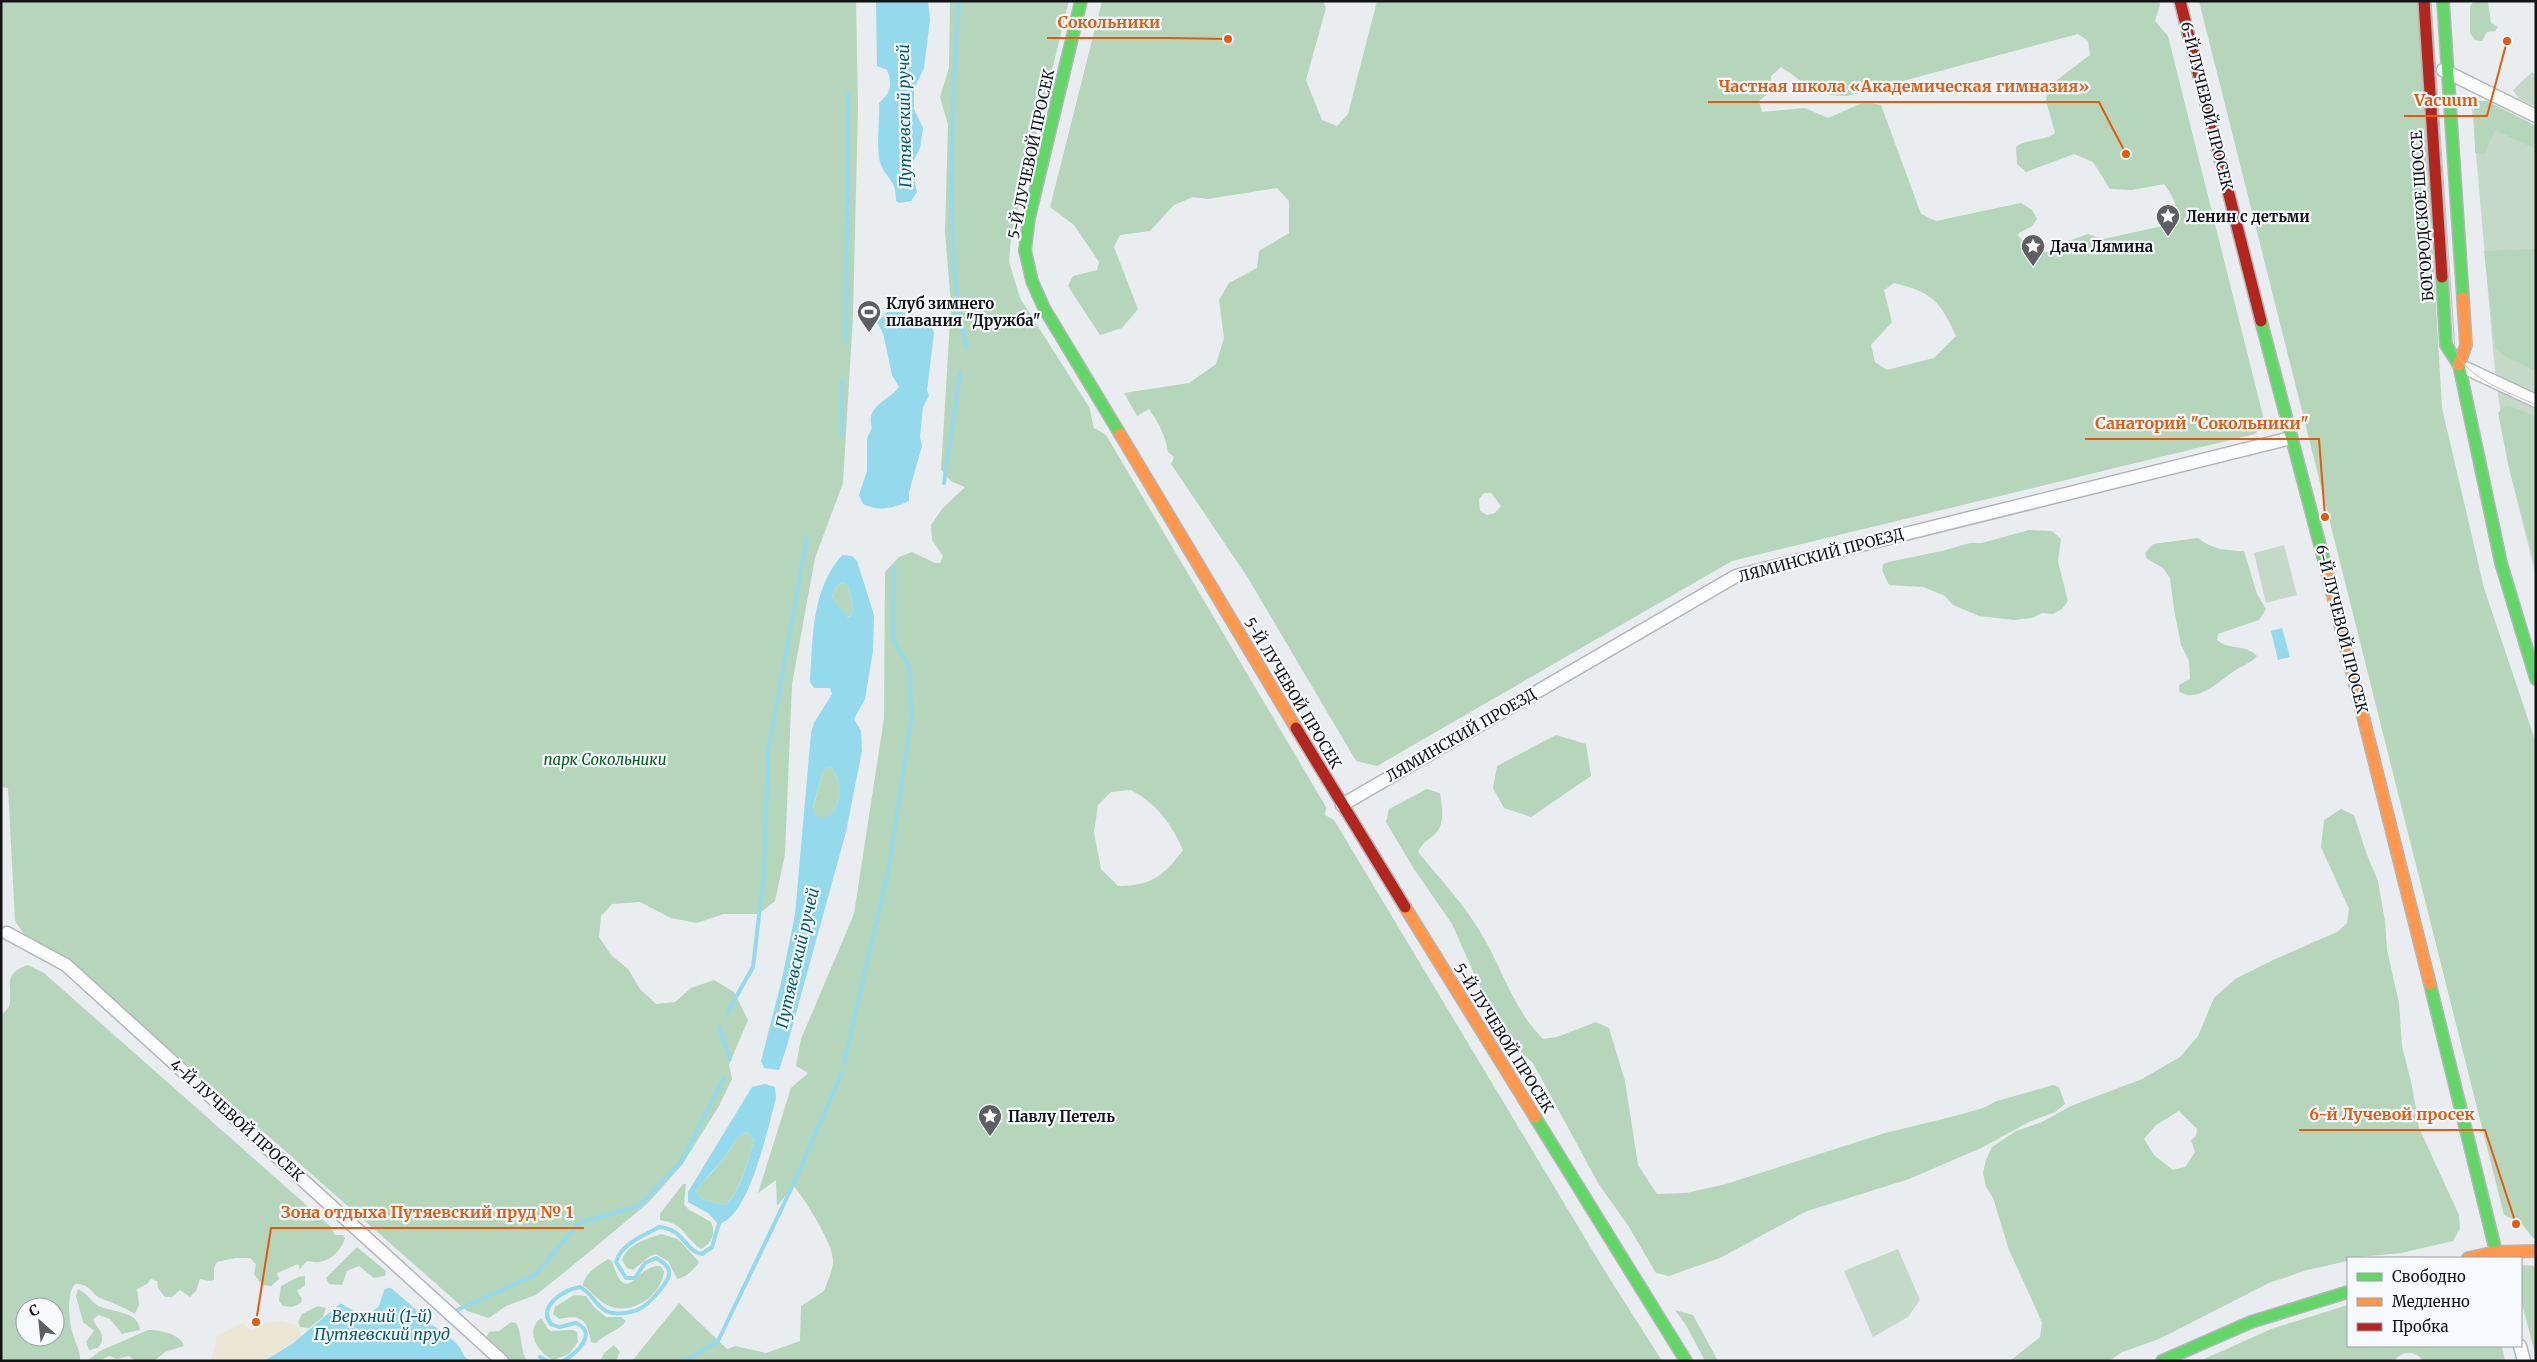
<svg xmlns="http://www.w3.org/2000/svg" width="2537" height="1362" viewBox="0 0 2537 1362" font-family="Merriweather,serif">
<style>
.green{fill:#c4d9c7}
.forest{fill:#b5d6ba;fill-rule:evenodd}
.sand{fill:#ebe7d4}
.water{fill:#94d9ec;fill-rule:evenodd}
.pier{fill:#e9edf0}
.lines{fill:none;stroke-linecap:round;stroke-linejoin:round}
.stream{stroke:#94d9ec;stroke-width:4}
.street-casing{stroke:#b3b6b8;stroke-width:15}
.fast-casing{stroke:#b3b6b8;stroke-width:14}
.slow-casing{stroke:#b3b6b8;stroke-width:14}
.jam-casing{stroke:#b3b6b8;stroke-width:14}
.street{stroke:#fcfcfd;stroke-width:12}
.fast{stroke:#63d668;stroke-width:11}
.slow{stroke:#ff974d;stroke-width:11}
.jam{stroke:#b3261e;stroke-width:11}
.tram{stroke:#bdbdbf;stroke-width:1}
.labels{text-anchor:middle;dominant-baseline:central;stroke-width:4.5;stroke-linejoin:round;paint-order:stroke}
.street-label{font-size:15px;fill:#111315;stroke:#f6fafe}
.poi-label{font-size:15px;font-weight:bold;fill:#111315;stroke:#f6fafe;text-anchor:start}
.park-label{font-size:15px;font-style:italic;fill:#035e19;stroke:#f6fafe}
.water-label{font-size:16px;font-style:italic;fill:#045b6d;stroke:#f6fafe}
.leader{fill:none;stroke:#e8590c;stroke-width:2}
.callout-dot{fill:#e8590c;stroke:#f6fafe;stroke-width:2}
.callout-label{font-size:16px;text-anchor:middle;font-weight:bold;fill:#e8590c;stroke:#f6fafe;stroke-width:4.5;stroke-linejoin:round;paint-order:stroke}
</style>
<rect width="100%" height="100%" fill="#e9edf0"/>
<path class="green" d="M 2532,72 L 2536,75 L 2536,107 L 2519,99 L 2513,90 Z
M 2471,96 L 2536,130 L 2536,576 L 2507,460 L 2495,372 Z
M 2284,545 L 2297,595 L 2266,603 L 2254,553 Z
M 1898,1249 L 1920,1300 L 1908,1317 L 1873,1337 L 1844,1271 Z"/>
<path class="forest" d="M 1,1 L 856,1 L 858,107 L 853,316 L 843,483 L 815,558 L 792,684 L 785,854 L 775,901 L 759,914 L 723,914 L 697,923 L 671,918 L 640,902 L 612,904 L 601,916 L 599,937 L 611,955 L 628,969 L 640,989 L 656,1004 L 675,1002 L 691,988 L 714,980 L 734,992 L 748,1020 L 729,1065 L 732,1079 L 719,1106 L 682,1165 L 648,1203 L 588,1253 L 536,1295 L 506,1306 L 489,1318 L 467,1311 L 65,957 L 45,952 L 28,940 L 15,921 L 8,788 L 1,787 Z
M 950,1 L 1069,1 L 1011,237 L 1009,262 L 1020,298 L 1089,407 L 1094,428 L 1106,435 L 1326,807 L 1325,815 L 1334,820 L 1603,1268 L 1662,1361 L 632,1361 L 679,1303 L 727,1349 L 735,1346 L 766,1353 L 800,1341 L 801,1306 L 824,1291 C 827,1282 833,1271 833,1261 C 833,1243 805,1200 794,1186 L 777,1206 L 776,1180 L 758,1193 L 791,1088 L 808,1073 L 796,1066 L 801,1039 L 854,914 L 884,718 L 885,572 L 899,557 L 912,552 L 935,563 L 940,563 L 943,556 L 932,540 L 931,525 L 942,509 L 965,487 L 952,482 L 941,470 L 951,305 L 945,232 L 948,125 L 940,97 L 949,68 ZM 1131,790 C 1157,804 1171,823 1183,850 C 1164,876 1151,886 1118,886 L 1101,869 L 1094,832 L 1098,805 L 1111,792 Z
M 1102,1 L 1323,1 L 1326,8 L 1306,80 L 1322,120 L 1337,126 L 1348,114 L 1377,1 L 2159,1 L 2160,5 L 2155,21 L 2168,36 L 2265,424 L 2255,434 L 1732,561 L 1377,766 L 1356,761 L 1248,578 L 1171,464 L 1174,457 L 1168,452 C 1165,435 1159,423 1149,409 L 1137,416 L 1124,393 L 1189,383 L 1216,364 L 1224,338 L 1219,300 L 1229,283 L 1257,268 L 1259,251 L 1289,233 L 1289,201 L 1277,188 L 1208,199 L 1193,197 L 1174,205 L 1150,231 L 1120,235 L 1114,247 L 1138,309 L 1122,328 L 1100,335 L 1068,286 L 1073,276 L 1097,270 L 1099,262 L 1074,225 L 1050,207 ZM 2078,34 L 2088,41 L 2090,55 L 2048,87 L 2046,101 L 2055,133 C 2043,142 2027,138 2016,147 L 2017,164 L 2026,172 L 2074,154 L 2093,162 L 2110,189 L 2132,190 L 2164,184 C 2174,198 2180,207 2172,224 L 2103,239 L 2088,234 L 2065,242 L 2057,252 L 2035,252 L 2018,236 L 2019,233 L 2032,226 L 2037,219 L 2032,210 L 2021,203 L 1936,221 L 1921,214 L 1881,105 L 1865,102 L 1828,118 L 1805,108 L 1762,112 L 1759,101 L 1771,91 L 1771,76 L 1781,67 C 1805,83 1816,96 1847,96 ZM 1894,283 C 1932,292 1940,301 1956,336 L 1934,358 L 1887,370 L 1875,362 L 1871,345 L 1892,322 L 1884,290 ZM 1484,493 L 1491,493 L 1501,506 L 1495,513 L 1487,515 L 1480,511 L 1479,499 Z
M 2199,1 L 2418,1 L 2442,408 L 2484,588 L 2536,743 L 2536,1238 L 2533,1238 L 2521,1223 L 2504,1215 Z
M 2474,1 L 2488,2 L 2491,23 L 2498,27 L 2495,31 L 2487,32 L 2482,41 L 2475,40 L 2470,33 L 2470,6 Z
M 2478,101 L 2487,101 L 2536,126 L 2536,149 L 2495,130 L 2484,154 L 2475,153 L 2474,110 Z
M 2536,249 L 2536,371 L 2502,355 L 2495,346 L 2484,251 Z
M 2509,405 L 2536,417 L 2536,569 L 2510,472 L 2498,413 L 2503,407 Z
M 2029,530 L 2052,531 L 2061,539 L 2058,561 L 2068,601 L 2062,609 L 2053,614 L 2042,613 L 2032,618 L 2014,620 L 1979,616 L 1953,605 L 1945,596 L 1923,587 L 1889,585 L 1882,570 L 1883,564 L 1888,562 L 1942,551 L 1970,543 L 1982,543 Z
M 2198,538 C 2211,549 2228,551 2244,551 L 2257,594 L 2266,609 L 2259,620 L 2218,634 L 2217,640 C 2229,651 2245,643 2257,656 C 2251,663 2242,666 2234,671 C 2220,681 2195,705 2179,691 L 2179,685 L 2190,679 L 2189,661 L 2181,645 L 2174,609 L 2170,578 L 2163,568 L 2147,559 L 2145,553 L 2153,544 Z
M 843,582 L 848,586 L 853,607 L 851,616 L 846,617 L 832,597 L 836,587 Z
M 1556,735 L 1586,744 L 1591,776 L 1531,817 L 1504,808 L 1493,788 L 1497,766 Z
M 830,767 C 844,780 842,809 825,819 L 816,815 L 813,809 L 823,770 Z
M 1427,789 L 1440,793 C 1442,806 1445,821 1437,832 C 1430,840 1424,840 1418,852 C 1441,880 1467,907 1485,940 C 1504,974 1515,1011 1543,1039 L 1557,1037 L 1596,1022 L 1609,1028 L 1625,1081 L 1638,1165 L 1657,1194 L 1686,1193 L 1726,1184 L 1885,1133 L 1955,1116 L 1983,1108 L 1997,1101 L 2053,1085 L 2059,1087 L 2065,1104 L 2055,1112 L 2029,1122 L 1981,1148 L 1909,1179 L 1807,1211 L 1720,1258 L 1669,1276 L 1656,1273 L 1629,1227 L 1598,1183 L 1533,1063 L 1513,1046 L 1504,1035 L 1485,998 L 1452,924 L 1414,869 L 1386,822 L 1389,809 Z
M 2341,809 L 2354,815 L 2367,855 L 2378,881 L 2385,921 L 2387,950 L 2399,1003 L 2402,1046 L 2412,1086 L 2419,1128 L 2459,1215 L 2460,1229 L 2453,1241 L 2401,1253 L 2348,1258 L 2348,1261 L 2307,1270 L 2269,1283 L 2159,1339 L 2122,1352 L 2109,1361 L 2010,1361 L 2040,1337 L 2042,1323 L 2037,1311 L 2009,1250 L 1993,1198 L 1986,1187 L 1983,1173 L 1986,1160 L 1992,1147 L 2016,1131 L 2042,1122 L 2071,1106 L 2142,1079 L 2180,1057 L 2198,1036 L 2214,998 L 2235,979 L 2273,960 L 2337,932 L 2347,923 L 2349,909 L 2321,847 L 2324,820 ZM 2179,1111 L 2197,1129 L 2196,1136 L 2191,1140 L 2195,1152 L 2185,1167 L 2173,1170 L 2154,1155 L 2144,1139 L 2156,1125 Z
M 28,965 L 44,973 L 330,1226 L 335,1235 L 343,1235 L 345,1238 C 342,1249 332,1260 319,1262 C 316,1263 311,1261 307,1261 L 300,1269 L 298,1264 L 277,1273 L 279,1279 L 271,1286 L 262,1285 L 254,1274 L 256,1264 L 250,1258 L 235,1258 L 217,1262 L 214,1268 L 214,1280 L 210,1281 L 200,1279 L 196,1291 L 190,1297 L 180,1290 L 172,1297 L 165,1297 L 158,1288 L 157,1281 L 151,1279 L 147,1284 L 137,1289 L 139,1305 L 135,1314 C 124,1307 113,1303 102,1299 C 90,1294 92,1284 75,1284 C 66,1294 69,1322 73,1334 C 75,1344 81,1350 80,1361 L 1,1361 L 1,1016 C 3,1013 8,1009 9,1006 C 14,989 0,974 28,965 ZM 25,1307 L 55,1307 L 55,1337 L 25,1337 Z
M 747,1132 L 754,1140 C 749,1156 739,1196 725,1205 L 701,1199 L 696,1192 C 704,1178 715,1171 724,1158 C 732,1148 734,1138 747,1132 Z
M 683,1184 L 686,1184 L 684,1204 L 688,1209 L 711,1222 C 716,1234 713,1242 701,1249 C 682,1235 685,1224 660,1220 L 660,1214 Z
M 661,1234 L 678,1239 L 699,1262 C 694,1270 686,1277 677,1279 L 669,1262 L 656,1254 L 650,1256 L 633,1270 L 627,1268 L 622,1260 C 627,1245 646,1239 661,1234 Z
M 357,1247 L 386,1271 L 385,1276 L 374,1278 L 359,1266 L 347,1271 L 342,1285 L 329,1284 L 326,1278 Z
M 608,1259 L 612,1261 C 627,1310 636,1264 660,1266 L 664,1271 C 662,1296 630,1317 607,1305 C 598,1301 592,1291 583,1286 C 584,1273 599,1265 608,1259 Z
M 2521,1265 L 2536,1266 L 2536,1358 L 2521,1300 Z
M 305,1276 L 305,1285 L 297,1291 L 302,1299 L 301,1303 L 292,1307 L 283,1306 L 279,1301 L 281,1286 L 298,1277 Z
M 78,1289 C 87,1293 90,1300 97,1305 C 109,1313 138,1309 140,1330 L 122,1334 L 110,1319 L 99,1315 L 93,1319 C 98,1331 108,1335 98,1348 L 89,1350 L 86,1342 L 94,1331 L 83,1322 L 76,1296 Z
M 574,1295 L 586,1296 L 594,1307 L 606,1317 L 621,1317 L 626,1321 C 619,1331 606,1333 596,1343 L 591,1342 C 587,1319 581,1314 559,1319 L 553,1314 L 555,1307 Z
M 2348,1305 L 2348,1346 L 2502,1346 L 2505,1361 L 2423,1361 C 2415,1350 2403,1350 2394,1361 L 2200,1361 L 2271,1329 Z
M 318,1306 L 326,1308 L 323,1317 L 309,1328 L 300,1327 L 298,1322 L 302,1314 Z
M 1675,1310 L 1693,1315 L 1718,1361 L 1705,1361 L 1686,1325 Z
M 541,1318 L 548,1329 L 551,1331 L 573,1330 L 577,1332 L 578,1342 L 569,1354 L 553,1360 C 538,1353 524,1331 541,1318 Z
M 511,1322 L 516,1323 C 523,1334 519,1348 527,1361 L 508,1361 L 486,1338 L 489,1332 L 499,1331 Z
M 148,1330 C 160,1330 181,1334 184,1346 L 165,1352 L 154,1361 L 136,1361 L 129,1356 L 117,1359 L 109,1356 L 98,1361 L 87,1361 L 100,1351 Z
M 614,1345 L 620,1352 L 616,1361 L 600,1361 L 604,1353 Z"/>
<path class="sand" d="M 282,1321 L 297,1326 L 302,1336 L 264,1361 L 211,1361 L 217,1336 L 242,1323 L 252,1330 L 263,1326 L 264,1323 Z"/>
<path class="water" d="M 876,1 L 928,1 L 930,20 L 924,68 L 914,89 L 914,109 L 923,128 L 920,148 L 911,166 L 917,192 L 911,201 L 899,203 L 896,201 C 896,177 885,179 880,162 C 876,149 880,118 879,103 C 891,92 893,85 887,70 L 877,66 Z
M 887,312 L 901,312 L 928,318 L 934,333 L 927,390 L 929,396 L 923,407 L 920,437 L 922,446 L 909,492 L 909,501 C 894,508 879,512 863,504 L 859,495 L 867,471 L 867,438 L 872,428 C 865,405 889,401 899,387 L 892,375 L 883,333 L 877,322 Z
M 842,555 L 852,556 L 857,561 L 874,615 L 873,651 L 865,699 L 854,719 L 861,731 L 862,751 L 846,832 L 787,1046 L 779,1070 L 764,1068 L 761,1061 L 781,983 L 795,915 L 811,733 L 814,723 L 832,694 L 830,688 L 814,688 L 810,682 C 813,638 811,590 842,555 ZM 843,582 L 848,586 L 853,607 L 851,616 L 847,617 L 832,597 L 836,587 ZM 830,767 C 844,780 842,810 825,818 L 816,815 L 813,808 L 823,770 Z
M 2282,628 L 2290,657 L 2278,660 L 2271,631 Z
M 765,1084 L 775,1087 L 776,1098 C 768,1127 749,1219 718,1224 L 708,1213 L 688,1202 L 688,1192 L 752,1087 ZM 747,1132 L 754,1140 C 749,1156 739,1197 725,1205 L 701,1199 L 696,1192 C 704,1178 715,1170 724,1158 C 732,1148 734,1138 747,1132 Z
M 388,1287 C 400,1291 419,1309 423,1321 C 438,1327 459,1340 464,1356 L 471,1361 L 264,1361 L 292,1344 L 341,1303 Z"/>
<path class="pier" d="M 383,1285 L 391,1285 L 396,1288 L 423,1312 L 427,1322 L 437,1324 L 464,1347 L 466,1354 L 474,1361 L 466,1358 L 462,1348 L 436,1326 L 425,1324 L 421,1314 L 390,1287 L 384,1290 L 379,1306 L 369,1314 L 356,1312 L 338,1302 Z"/>
<g class="lines">
<path class="stream" d="M 959,1 C 954,61 952,121 952,181 C 952,239 952,292 967,348
M 846,341 L 848,94
M 842,435 L 842,381
M 944,483 L 960,373
M 727,1013 L 753,967 L 764,873 L 768,752 L 807,538
M 719,1027 L 730,1059
M 844,1063 L 889,867 L 911,719 L 910,668 L 893,639 L 894,567
M 455,1311 L 535,1275 L 579,1223 L 639,1206 L 682,1161 L 724,1078
M 540,1357 L 547,1361
M 563,1361 C 576,1354 599,1333 576,1323 L 559,1327 L 551,1324 C 537,1306 564,1290 580,1287 C 592,1292 598,1311 612,1313 C 620,1314 632,1313 639,1309 C 647,1306 672,1280 669,1271 C 668,1265 661,1261 656,1258 L 645,1263 L 635,1278 L 626,1278 L 616,1262 C 622,1243 642,1237 659,1227 C 685,1229 685,1252 702,1254 L 712,1247 L 720,1220
M 685,1361 L 718,1341 L 793,1185 L 842,1073"/>
<g class="street-casing">
<path id="street" d="M 2443,70 L 2536,116
M 2459,365 L 2536,401
M 1342,805 L 1736,576 L 2291,438
M 7,933 L 66,965 L 502,1361
M 2520,1346 L 2524,1361"/>
</g>
<g class="fast-casing">
<path id="fast" d="M 1081,1 L 1029,218 L 1025,250 L 1032,281 L 1044,308 L 1120,434
M 2443,1 L 2463,298
M 2442,277 L 2446,345 L 2459,365 L 2501,563 L 2536,679
M 2261,321 L 2326,568
M 2430,984 L 2496,1252
M 1535,1117 L 1686,1361
M 2162,1361 L 2251,1322 L 2348,1292"/>
</g>
<g class="slow-casing">
<path id="slow" d="M 2459,365 L 2466,345 L 2463,298
M 1120,434 L 1296,728
M 2326,568 L 2430,984
M 1405,907 L 1535,1117
M 2468,1258 L 2496,1252 L 2536,1251"/>
</g>
<g class="jam-casing">
<path id="jam" d="M 2180,1 L 2261,321
M 2424,1 L 2442,277
M 1296,728 L 1405,907"/>
</g>
<use href="#street" class="street"/>
<use href="#fast" class="fast"/>
<use href="#slow" class="slow"/>
<use href="#jam" class="jam"/>
<path class="tram" d="M 2431,1 L 2455,350 C 2468,380 2509,392 2536,405"/>
</g>
<defs>
<g id="sight-pin" transform="scale(1.25)"><path d="M0 17L-7.5 6A9.5 9.5 0 1 1 7.5 6Z" fill="#5d5f62" stroke="#f6fafe"/><path d="M0-6L1.8-2.2L6-1.7L2.9 1.2L3.7 5.4L0 3.3L-3.7 5.4L-2.9 1.2L-6-1.7L-1.8-2.2Z" fill="#fff"/></g>
<g id="stadium-pin" transform="scale(1.25)"><path d="M0 17L-7.5 6A9.5 9.5 0 1 1 7.5 6Z" fill="#5d5f62" stroke="#f6fafe"/><path d="M0-5a6.5 5 0 1 0 0 10a6.5 5 0 1 0 0-10ZM-3.5-1.8h7v3.6h-7Z" fill="#fff"/></g>
</defs>
<g fill-rule="evenodd">
<use href="#sight-pin" x="2168" y="216"/>
<use href="#sight-pin" x="2033" y="246"/>
<use href="#stadium-pin" x="869" y="312"/>
<use href="#sight-pin" x="990" y="1116"/>
</g>
<g class="labels">
<g class="street-label">
<text transform="translate(2207 106) rotate(76)">6-Й ЛУЧЕВОЙ ПРОСЕК</text>
<text transform="translate(1031 154) rotate(-78)">5-Й ЛУЧЕВОЙ ПРОСЕК</text>
<text transform="translate(2422 216) rotate(-94)">БОГОРОДСКОЕ ШОССЕ</text>
<text transform="translate(1821 555) rotate(-15)">ЛЯМИНСКИЙ ПРОЕЗД</text>
<text transform="translate(2342 629) rotate(76)">6-Й ЛУЧЕВОЙ ПРОСЕК</text>
<text transform="translate(1293 693) rotate(59)">5-Й ЛУЧЕВОЙ ПРОСЕК</text>
<text transform="translate(1461 735) rotate(-30)">ЛЯМИНСКИЙ ПРОЕЗД</text>
<text transform="translate(1504 1038) rotate(58)">5-Й ЛУЧЕВОЙ ПРОСЕК</text>
<text transform="translate(237 1120) rotate(42)">4-Й ЛУЧЕВОЙ ПРОСЕК</text>
</g>
<g class="poi-label">
<text x="2186" y="216">Ленин с детьми</text>
<text x="2050" y="246">Дача Лямина</text>
<text x="886" y="303">Клуб зимнего<tspan x="886" dy="17">плавания "Дружба"</tspan></text>
<text x="1008" y="1116">Павлу Петель</text>
</g>
<g class="park-label">
<text x="605" y="759">парк Сокольники</text>
</g>
<g class="water-label">
<text transform="translate(904 116) rotate(-91)">Путяевский ручей</text>
<text transform="translate(797 958) rotate(-77)">Путяевский ручей</text>
<text x="382" y="1316">Верхний (1-й)<tspan x="382" dy="18">Путяевский пруд</tspan></text>
</g>
</g>
<path class="leader" d="M1228 39L1170 38H1047M2126 154L2099 102H1708M2507 41L2487 116H2404M2325 517L2319 439H2085M2516 1224L2485 1130H2299M256 1322L271 1228H584"/>
<g class="callout-dot">
<circle cx="1228" cy="39" r="5"/>
<circle cx="2126" cy="154" r="5"/>
<circle cx="2507" cy="41" r="5"/>
<circle cx="2325" cy="517" r="5"/>
<circle cx="2516" cy="1224" r="5"/>
<circle cx="256" cy="1322" r="5"/>
</g>
<g class="callout-label">
<text x="1109" y="28">Сокольники</text>
<text x="1904" y="92">Частная школа «Академическая гимназия»</text>
<text x="2446" y="106">Vacuum</text>
<text x="2202" y="429">Санаторий "Сокольники"</text>
<text x="2392" y="1120">6-й Лучевой просек</text>
<text x="427" y="1218">Зона отдыха Путяевский пруд № 1</text>
</g>
<rect width="2537" height="1362" fill="none" stroke="#111315" stroke-width="5"/>
<rect x="2347" y="1257" width="175" height="90" fill="#f6fafe" stroke="#9a9ea1"/>
<rect x="2357" y="1273" width="25" height="8" fill="#63d668" stroke="#9a9ea1"/>
<text x="2392" y="1282" font-size="15" fill="#111315">Свободно</text>
<rect x="2357" y="1298" width="25" height="8" fill="#ff974d" stroke="#9a9ea1"/>
<text x="2392" y="1307" font-size="15" fill="#111315">Медленно</text>
<rect x="2357" y="1323" width="25" height="8" fill="#b3261e" stroke="#9a9ea1"/>
<text x="2392" y="1332" font-size="15" fill="#111315">Пробка</text>
<g transform="translate(40 1322) rotate(333)"><circle r="24" fill="#f6fafe" stroke="#9a9ea1"/>
<path d="M0-4L9 19L0 12L-9 19Z" fill="#5d5f62"/>
<text y="-8" font-size="14" font-weight="bold" text-anchor="middle" fill="#111315">С</text>
</g>
</svg>
